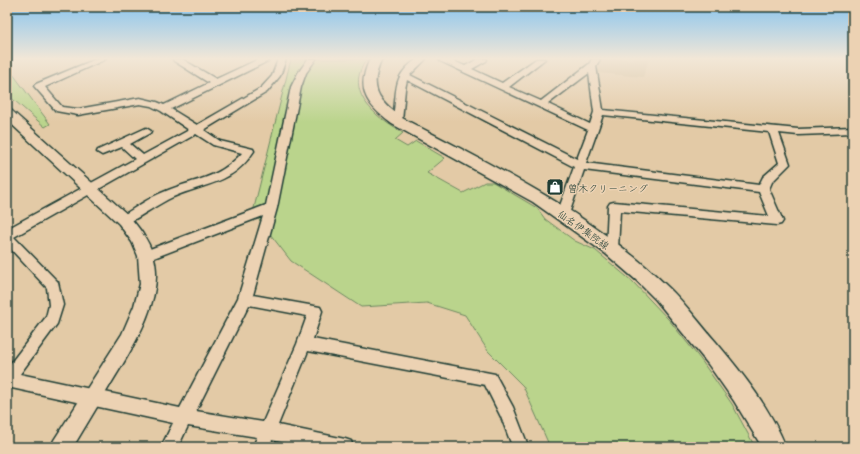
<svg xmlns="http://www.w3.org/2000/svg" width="860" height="454" viewBox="0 0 860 454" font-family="'Playpen Sans','Klee One',sans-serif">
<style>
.built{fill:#d2bc97}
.green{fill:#bad48c;stroke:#6c8860}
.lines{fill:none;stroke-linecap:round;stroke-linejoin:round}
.minor-casing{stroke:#1f3d34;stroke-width:3}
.tertiary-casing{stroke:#1f3d34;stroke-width:3}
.secondary-casing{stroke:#1f3d34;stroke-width:3}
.minor{fill:#ecd2b3;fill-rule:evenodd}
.tertiary{fill:#ecd2b3;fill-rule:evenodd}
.secondary{fill:#ecd2b3;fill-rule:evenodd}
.labels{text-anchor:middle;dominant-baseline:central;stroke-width:3;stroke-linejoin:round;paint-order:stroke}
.poi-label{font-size:10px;fill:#1f3d34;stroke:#ecd2b3;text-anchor:start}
.street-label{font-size:10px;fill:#1f3d34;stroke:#ecd2b3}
</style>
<rect width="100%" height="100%" fill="#e3caa6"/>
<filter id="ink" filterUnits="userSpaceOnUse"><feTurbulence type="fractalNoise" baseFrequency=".025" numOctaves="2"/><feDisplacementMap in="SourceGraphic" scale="8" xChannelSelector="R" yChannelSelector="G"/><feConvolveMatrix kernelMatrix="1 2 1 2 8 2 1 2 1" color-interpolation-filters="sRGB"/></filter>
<g filter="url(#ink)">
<path class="built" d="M 601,59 L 649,59 L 643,77 L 597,73 Z"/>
<path class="green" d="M 291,59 L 367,59 C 342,92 377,118 403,133 L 395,140 L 407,147 L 416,141 L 445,158 L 427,173 L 463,193 L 485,182 L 493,182 L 537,208 L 545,219 L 575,241 L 595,250 L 633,282 L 669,320 L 701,360 L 732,404 L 755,447 L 550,447 L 523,386 L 488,351 L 465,315 L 427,303 L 361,307 L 291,261 L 253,212 Z
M 7,66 L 50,124 L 45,127 L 7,94 Z"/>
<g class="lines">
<g class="minor-casing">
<path id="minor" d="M 96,59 L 106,59 L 45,87 L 62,107 L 78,109 L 140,98 L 157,102 L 164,105 L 209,83 L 174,61 L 173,59 L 182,59 L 216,79 L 259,59 L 269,59 L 268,61 L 171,109 L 197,125 L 261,88 L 272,76 L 278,59 L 286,59 L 280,76 L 267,92 L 204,130 L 220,141 L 253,149 L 254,151 C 233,184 206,183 173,197 C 158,204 143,215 128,223 L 124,224 L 120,223 L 118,220 L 120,217 C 135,208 150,197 166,191 C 197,178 217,180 242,153 L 213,145 L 196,134 L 14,237 L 58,282 L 63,305 L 57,324 L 20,374 L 180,408 L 238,298 L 263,216 L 146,261 L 142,260 L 140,256 L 142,252 L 266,205 L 291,87 L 298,73 L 308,59 L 316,59 L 306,73 L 301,87 L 277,208 L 253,295 L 320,307 L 322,311 L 313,339 L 495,374 L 513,407 L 527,443 L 526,447 L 510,447 L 511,443 L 501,417 L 485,385 L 308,351 L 278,425 L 345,439 L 351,441 L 353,447 L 305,447 L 272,440 L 269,447 L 253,447 L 257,437 L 188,426 L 178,447 L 161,447 L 173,423 L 7,387 L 7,368 L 46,317 L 49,305 L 47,288 L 7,245 L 7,229 L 135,159 L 122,147 L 102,155 L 97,152 L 98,150 L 146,128 L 151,131 L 150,133 L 130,144 L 143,155 L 189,130 L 161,111 L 151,106 L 140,104 L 78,115 L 56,111 L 34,86 L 36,84 ZM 249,305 L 307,316 L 297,344 L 263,422 L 196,411 Z
M 417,59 L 426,59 L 410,75 L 577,159 L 588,130 L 440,61 L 439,59 L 449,59 L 465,66 L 478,59 L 487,59 L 486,61 L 472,69 L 502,83 L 536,59 L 545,59 L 509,87 L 541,101 L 589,64 L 592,59 L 600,59 L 596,66 L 603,110 L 798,129 L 853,127 L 853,133 L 798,135 L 779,133 L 790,164 L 772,182 L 769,189 L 783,221 L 781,224 L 777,225 L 620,211 L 618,249 L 616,253 L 612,254 L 608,253 L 606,249 L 608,206 L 610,203 L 614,202 L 769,216 L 759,192 L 584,170 L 569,214 L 567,217 L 563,218 L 559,217 L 557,214 L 574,167 L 407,80 L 405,89 L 402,121 L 397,124 L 394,123 L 392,121 C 399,94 389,78 417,59 ZM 589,73 L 594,112 L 590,124 L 548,104 ZM 603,115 L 769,132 L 779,163 L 763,177 L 759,185 L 586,163 Z"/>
</g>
<g class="tertiary-casing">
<path id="tertiary" d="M 7,109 L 11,110 L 129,216 C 139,228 148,239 153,255 C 167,297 130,352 109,387 C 97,407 85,427 73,447 L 51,447 L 54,440 L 122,334 L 134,306 L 140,284 L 138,256 L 132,242 L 119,224 L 7,120 Z"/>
</g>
<g class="secondary-casing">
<path id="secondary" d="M 370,59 L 382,59 C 368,88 378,100 402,118 C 495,167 592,213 668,287 C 686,304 700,324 716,342 C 743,374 770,408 786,447 L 762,447 L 734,401 L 708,364 L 656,300 L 636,280 L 606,254 L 533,202 L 392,124 C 367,105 355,90 370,59 Z"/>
</g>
<use href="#minor" class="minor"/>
<use href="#tertiary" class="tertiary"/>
<use href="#secondary" class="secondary"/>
</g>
</g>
<linearGradient id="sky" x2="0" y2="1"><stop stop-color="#87c4ef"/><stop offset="0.48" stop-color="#f2e7d7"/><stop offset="1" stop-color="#f2e7d7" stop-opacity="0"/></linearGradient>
<rect width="860" height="122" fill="url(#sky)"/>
<defs>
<g id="shop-square" transform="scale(0.9)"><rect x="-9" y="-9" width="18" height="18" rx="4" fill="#1f3d34" stroke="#ecd2b3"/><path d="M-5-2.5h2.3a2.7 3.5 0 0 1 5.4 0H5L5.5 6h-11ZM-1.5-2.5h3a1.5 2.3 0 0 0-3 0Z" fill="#fff"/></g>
</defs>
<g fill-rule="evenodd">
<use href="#shop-square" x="555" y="187"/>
</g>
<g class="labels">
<g class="poi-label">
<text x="568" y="187">曽木クリーニング</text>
</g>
<g class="street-label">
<text transform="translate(584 229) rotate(35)">仙名伊集院線</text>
</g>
</g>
<rect width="860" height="454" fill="none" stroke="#ecd2b3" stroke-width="24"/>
<rect x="12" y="12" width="836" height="430" fill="none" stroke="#1f3d34" stroke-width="1.5" filter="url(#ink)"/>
</svg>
